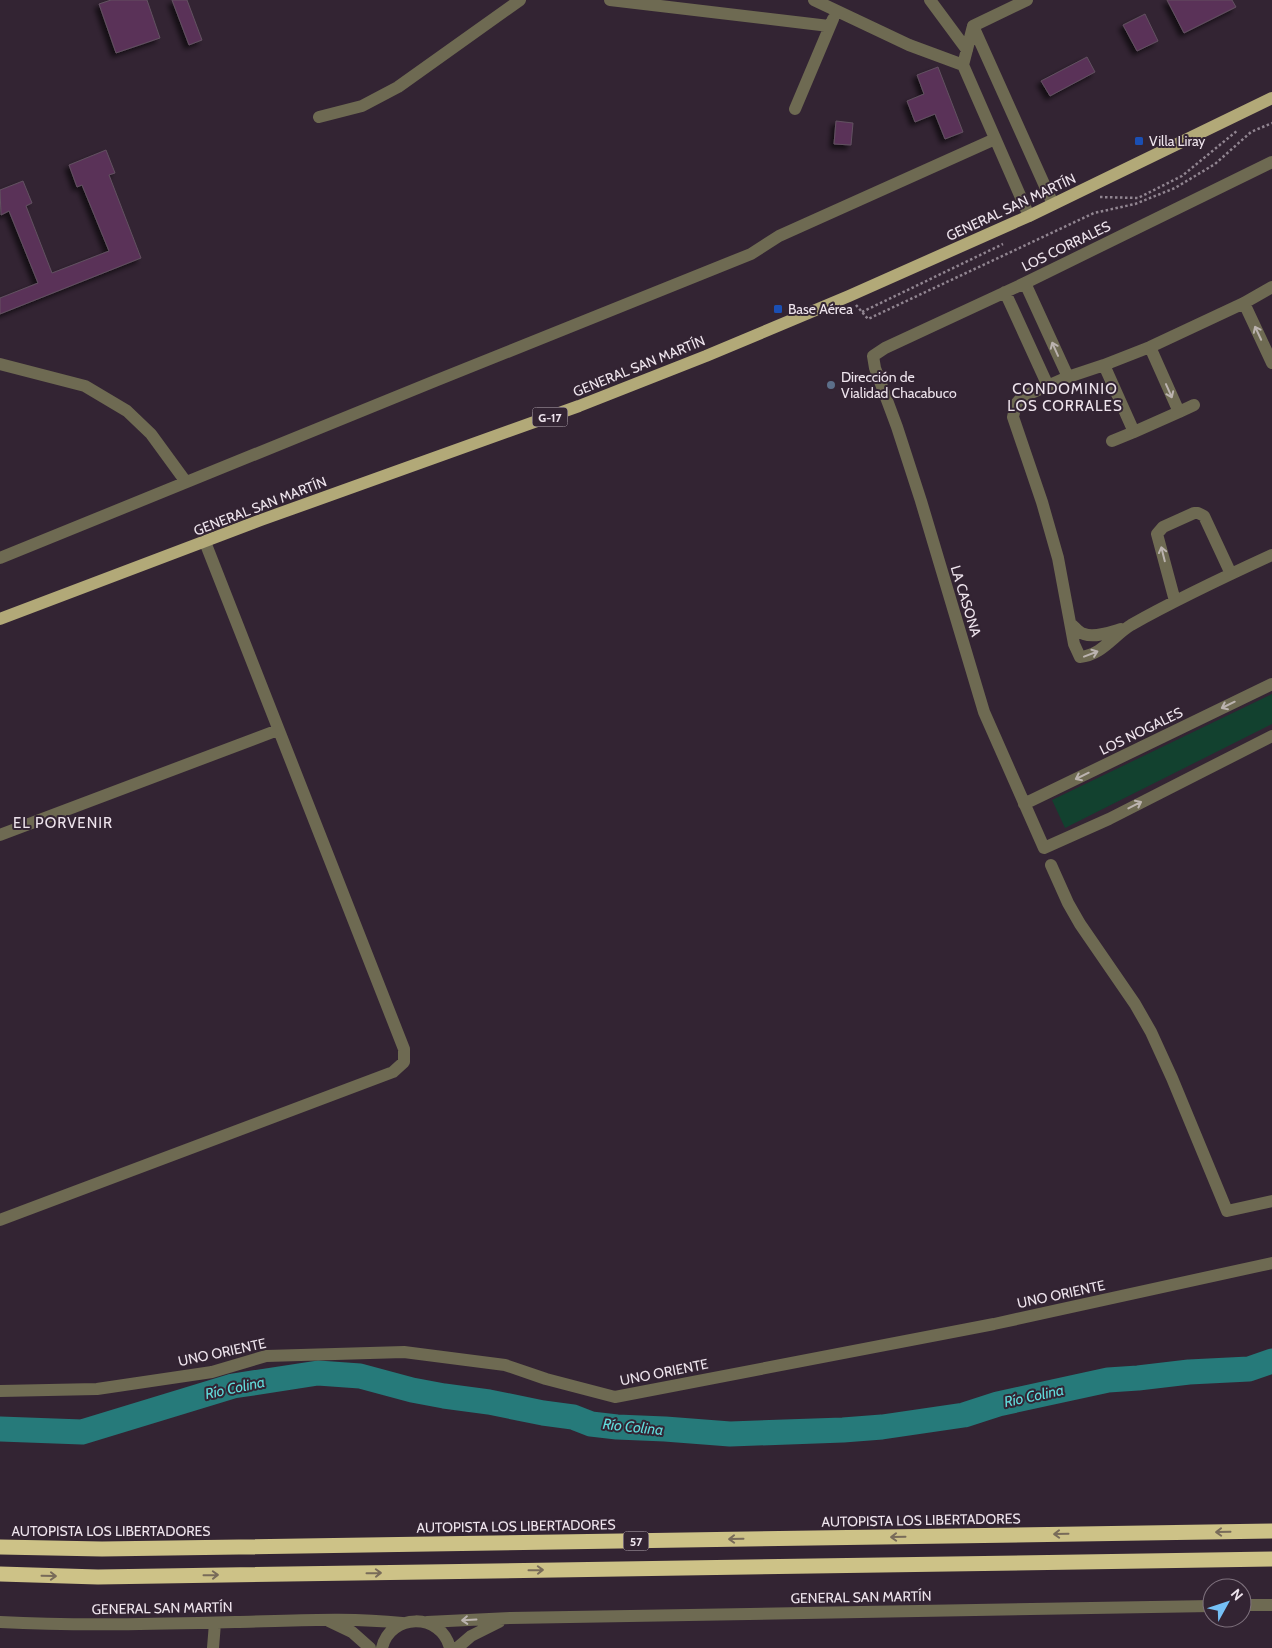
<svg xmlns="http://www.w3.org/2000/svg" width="1272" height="1648" viewBox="0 0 1272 1648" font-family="Cabin,sans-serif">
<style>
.green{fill:#12412f}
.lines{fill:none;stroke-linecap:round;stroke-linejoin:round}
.river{stroke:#267a7a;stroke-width:25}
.building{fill:#5a3358;stroke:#625161;filter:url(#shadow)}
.path{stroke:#918591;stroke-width:2.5;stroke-dasharray:2.5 2.5;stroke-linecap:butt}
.minor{stroke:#6e6a52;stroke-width:12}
.major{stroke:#b2a978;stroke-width:12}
.highway{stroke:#cdc287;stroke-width:15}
.oneway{stroke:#bbb3af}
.oneway2{stroke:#786b59}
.transit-dot{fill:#1a4fb4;stroke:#332433;stroke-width:2}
.service-dot{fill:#5c6f8a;stroke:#332433;stroke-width:2}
.labels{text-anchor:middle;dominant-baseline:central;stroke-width:4;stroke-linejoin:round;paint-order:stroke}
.shield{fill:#332433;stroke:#b6aab5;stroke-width:1}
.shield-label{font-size:12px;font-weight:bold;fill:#eee4ed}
.poi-label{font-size:14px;fill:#eee4ed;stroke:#332433;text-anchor:start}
.street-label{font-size:14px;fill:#eee4ed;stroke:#332433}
.neighbourhood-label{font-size:15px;letter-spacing:1px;fill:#eee4ed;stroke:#332433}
.water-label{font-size:15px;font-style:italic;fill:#61dbdb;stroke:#332433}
</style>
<defs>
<filter id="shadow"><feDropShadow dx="-4" dy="4" stdDeviation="2.5" flood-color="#0009"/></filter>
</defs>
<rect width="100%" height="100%" fill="#332433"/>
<path class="green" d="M 1272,694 L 1272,724 L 1065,828 L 1052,800 Z"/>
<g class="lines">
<path class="river" d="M 0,1429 L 82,1432 L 233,1386 L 318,1373 L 360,1376 L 412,1390 L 444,1396 L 489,1402 L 543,1413 L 573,1417 L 591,1424 L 617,1427 L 665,1429 L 730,1434 L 843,1430 L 882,1427 L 964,1415 L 998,1404 L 1108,1380 L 1138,1378 L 1189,1372 L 1249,1369 L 1272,1361"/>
</g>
<path class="building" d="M 111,0 L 147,0 L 160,38 L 116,53 L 99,4 Z
M 172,0 L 187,0 L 202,40 L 189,45 Z
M 1167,0 L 1232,0 L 1236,7 L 1184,33 Z
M 1145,14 L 1158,41 L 1137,51 L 1123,25 Z
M 1087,57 L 1095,72 L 1050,96 L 1041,81 Z
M 938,67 L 963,132 L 945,139 L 935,114 L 915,122 L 907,101 L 924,94 L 917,75 Z
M 836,121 L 853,123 L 851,145 L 834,144 Z
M 106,150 L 115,173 L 109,175 L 141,258 L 0,314 L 0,298 L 38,283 L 9,211 L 1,215 L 0,190 L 23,181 L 32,203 L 26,206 L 52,273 L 109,251 L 82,185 L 77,187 L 69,165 Z"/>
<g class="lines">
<path class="path" d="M 1100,197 L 1138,198 L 1182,176 L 1238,130
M 856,305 L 868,319 L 1094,213 L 1135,204 L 1175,188 L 1215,164 L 1251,132 L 1272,123
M 862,312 L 1003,244"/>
<path class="minor" d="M 610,0 L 829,26
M 814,0 L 909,45 L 963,65
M 930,0 L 967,50
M 1027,0 L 973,26 L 963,65 L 1029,216
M 973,26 L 1053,204
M 795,109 L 833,19
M 319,117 L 362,106 L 398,87 L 520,0
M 1272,162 L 1025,283 L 885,348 L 873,356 L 875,368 L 897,427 L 921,501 L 984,712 L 1044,848 L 1109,819 L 1272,736
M 1025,283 L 1068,377
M 1272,287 L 1244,303 L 1150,347 L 1104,365 L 1068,377 L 1022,397 L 1016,404 L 1013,417 L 1042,502 L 1058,558 L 1074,644 L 1080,657 C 1102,655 1113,636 1131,625 C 1177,599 1224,577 1272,555
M 1005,292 L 1048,386
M 1244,303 L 1272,363
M 0,364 L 85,386 L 127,411 L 151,434 L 186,482
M 1104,365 L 1134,432 L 1179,412 L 1150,347
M 1179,412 L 1194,405
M 1112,441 L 1134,432
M 0,558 L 435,381 L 751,254 L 779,236 L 995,139
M 1175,601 L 1157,534 L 1163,527 L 1194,513 L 1198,513 L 1204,516 L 1231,574
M 1071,624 C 1075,627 1079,633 1084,634 C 1095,638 1111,632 1121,629
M 1024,804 L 1272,684
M 0,835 L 278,730
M 1051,865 L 1068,903 L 1080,924 L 1135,1004 L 1151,1032 L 1172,1078 L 1227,1211 L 1272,1201
M 0,1220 L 393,1072 L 404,1062 L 404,1049 L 205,542
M 0,1391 L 97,1389 L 212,1372 L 266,1356 L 404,1352 L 505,1365 L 546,1379 L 615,1397 L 994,1324 L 1272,1263
M 1242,1605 L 1272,1605
M 329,1621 L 352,1632 L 370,1648
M 0,1622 C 78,1626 157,1624 235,1622 C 292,1621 346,1617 402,1623
M 427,1622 L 510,1618 L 1212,1606
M 213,1648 L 215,1623
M 382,1648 C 390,1613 441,1612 450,1648
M 457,1648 L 471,1636 L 499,1622"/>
<path class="major" d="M 0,619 L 261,520 L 579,406 L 706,356 L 849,296 L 1029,216 L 1272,98"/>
<path class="highway" d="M 0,1547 L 102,1549 L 1272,1531
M 0,1574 L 98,1577 L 1272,1559"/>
</g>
<defs><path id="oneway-shaft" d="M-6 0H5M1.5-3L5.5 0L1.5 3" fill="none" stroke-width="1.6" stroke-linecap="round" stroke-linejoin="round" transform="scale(1.25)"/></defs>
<g class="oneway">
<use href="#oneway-shaft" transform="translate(1258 333) rotate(-115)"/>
<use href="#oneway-shaft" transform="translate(1055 349) rotate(-114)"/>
<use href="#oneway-shaft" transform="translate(1169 391) rotate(66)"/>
<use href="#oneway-shaft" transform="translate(1163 554) rotate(-104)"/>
<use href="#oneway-shaft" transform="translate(1091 654) rotate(-21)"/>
<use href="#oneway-shaft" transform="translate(1228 705) rotate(154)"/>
<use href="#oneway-shaft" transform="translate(1082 776) rotate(154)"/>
<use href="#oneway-shaft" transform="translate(1135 805) rotate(-27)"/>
<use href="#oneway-shaft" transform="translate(469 1620) rotate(177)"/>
</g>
<g class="oneway2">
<use href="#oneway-shaft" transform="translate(1223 1532) rotate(179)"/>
<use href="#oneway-shaft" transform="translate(1061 1534) rotate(179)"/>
<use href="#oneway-shaft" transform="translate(898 1537) rotate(179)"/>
<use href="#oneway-shaft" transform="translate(736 1539) rotate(179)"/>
<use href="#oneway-shaft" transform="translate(536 1570) rotate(-1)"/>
<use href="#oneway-shaft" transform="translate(374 1573) rotate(-1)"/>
<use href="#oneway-shaft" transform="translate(211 1575) rotate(-1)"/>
<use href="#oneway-shaft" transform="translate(49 1576) rotate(1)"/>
</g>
<g class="transit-dot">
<rect x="1134" y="136" width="10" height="10" rx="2.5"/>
<rect x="773" y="304" width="10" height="10" rx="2.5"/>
</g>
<circle class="service-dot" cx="831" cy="385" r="5"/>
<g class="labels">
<g class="shield">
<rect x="532.5" y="407.5" width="35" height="19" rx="4"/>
<rect x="623.5" y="1531.5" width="25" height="19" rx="4"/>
</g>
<g class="shield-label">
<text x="550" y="417">G-17</text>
<text x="636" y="1541">57</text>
</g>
<g class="poi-label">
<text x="1149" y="141">Villa Liray</text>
<text x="788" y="309">Base Aérea</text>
<text x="841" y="377">Dirección de<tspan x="841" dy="16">Vialidad Chacabuco</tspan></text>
</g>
<g class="street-label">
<text transform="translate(1011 207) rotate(-25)">GENERAL SAN MARTÍN</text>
<text transform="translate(1066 246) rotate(-26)">LOS CORRALES</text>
<text transform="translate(639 366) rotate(-22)">GENERAL SAN MARTÍN</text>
<text transform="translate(260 506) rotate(-21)">GENERAL SAN MARTÍN</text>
<text transform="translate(966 601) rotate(73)">LA CASONA</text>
<text transform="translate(1141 731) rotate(-26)">LOS NOGALES</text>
<text transform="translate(1061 1294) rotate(-12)">UNO ORIENTE</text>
<text transform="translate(222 1352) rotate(-12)">UNO ORIENTE</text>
<text transform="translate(664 1372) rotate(-11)">UNO ORIENTE</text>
<text transform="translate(921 1520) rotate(-1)">AUTOPISTA LOS LIBERTADORES</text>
<text transform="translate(516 1526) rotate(-1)">AUTOPISTA LOS LIBERTADORES</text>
<text x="111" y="1531">AUTOPISTA LOS LIBERTADORES</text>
<text transform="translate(861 1597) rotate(-1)">GENERAL SAN MARTÍN</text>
<text transform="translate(162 1608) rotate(-1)">GENERAL SAN MARTÍN</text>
</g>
<g class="neighbourhood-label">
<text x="1065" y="389">CONDOMINIO<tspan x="1065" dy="17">LOS CORRALES</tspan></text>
<text x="63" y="823">EL PORVENIR</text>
</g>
<g class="water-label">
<text transform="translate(235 1388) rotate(-12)">Río Colina</text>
<text transform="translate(1034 1396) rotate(-12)">Río Colina</text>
<text transform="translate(633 1427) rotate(6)">Río Colina</text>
</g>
</g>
<g transform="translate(1227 1603) rotate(50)"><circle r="24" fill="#332433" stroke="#7e717d"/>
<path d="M0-4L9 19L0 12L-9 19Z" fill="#75c0f6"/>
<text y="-8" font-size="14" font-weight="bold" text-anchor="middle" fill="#eee4ed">N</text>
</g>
</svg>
